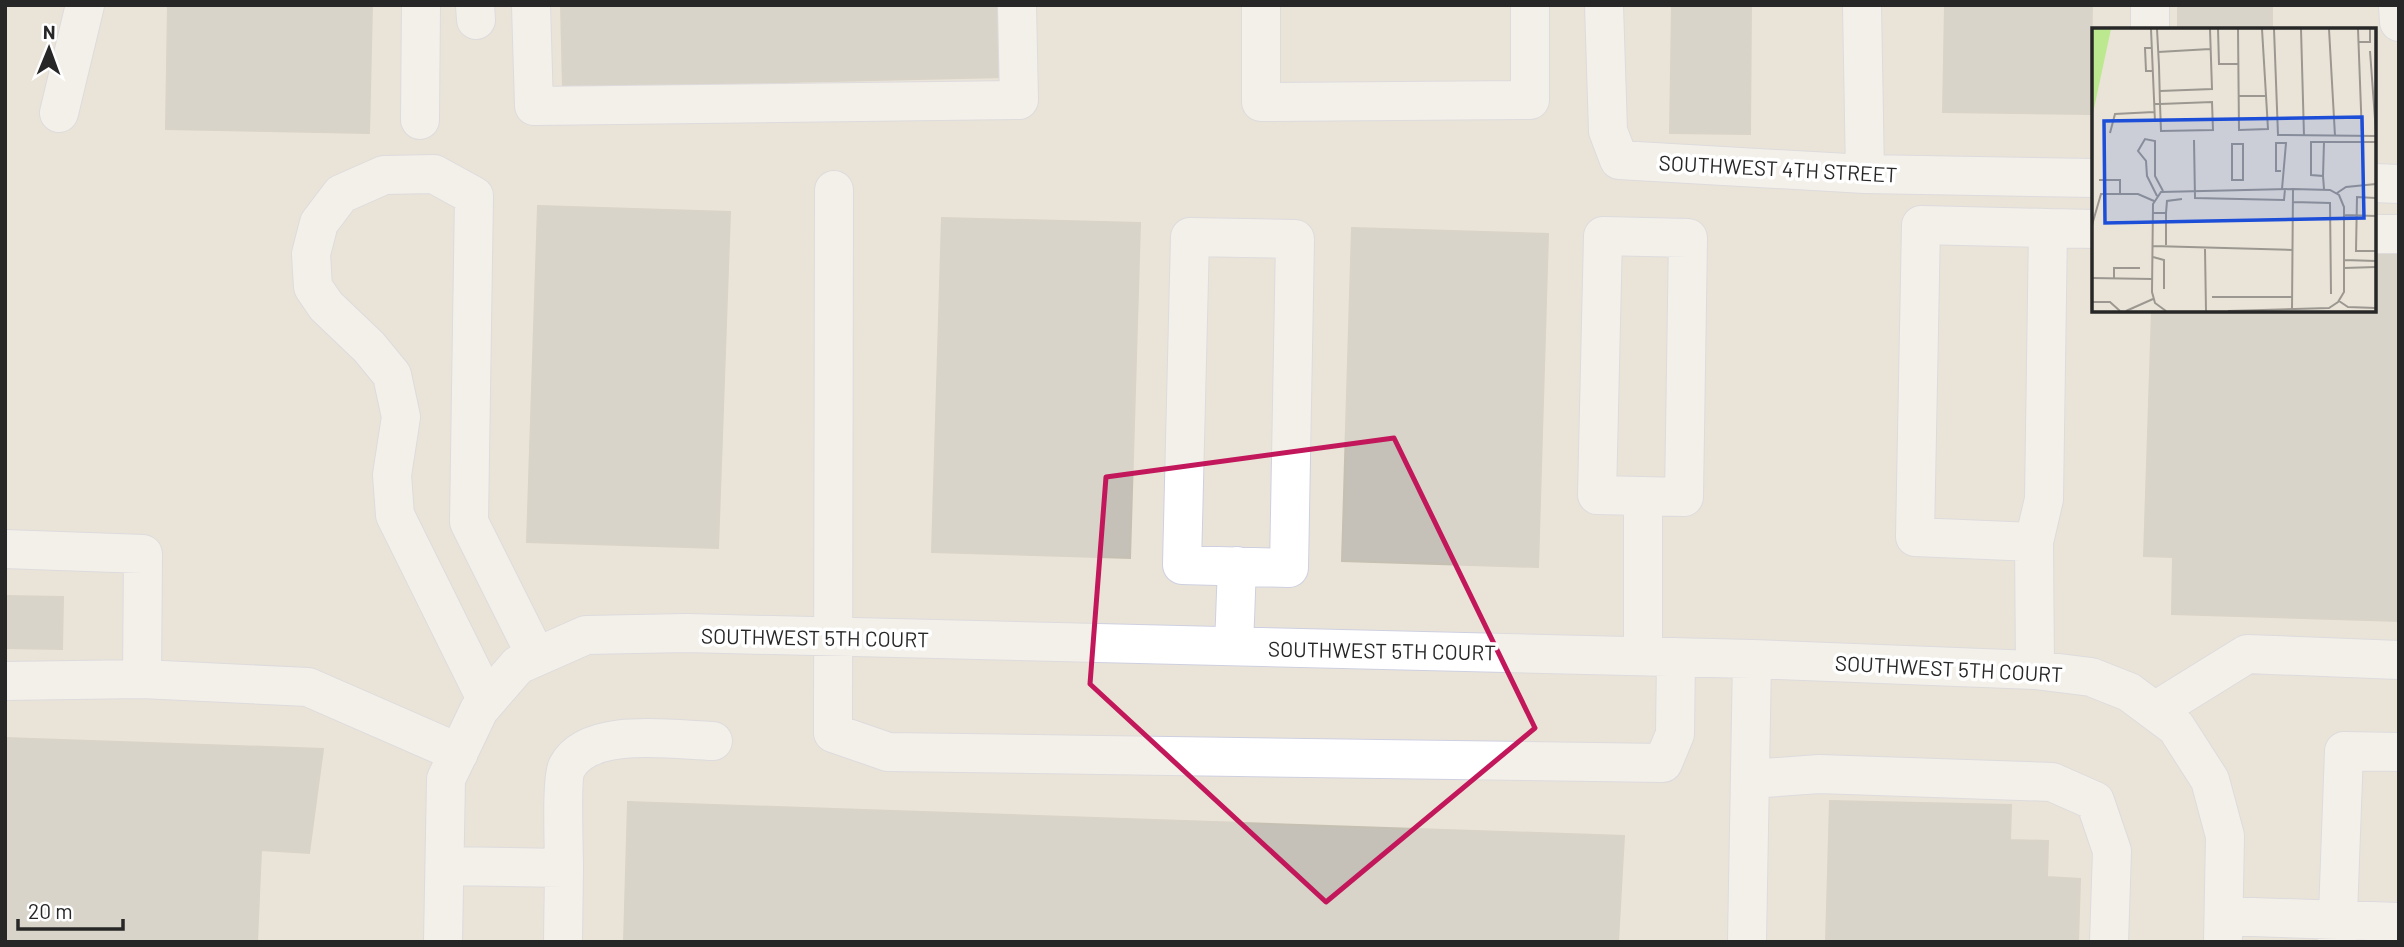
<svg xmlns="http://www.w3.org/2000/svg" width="2404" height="947" viewBox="0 0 2404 947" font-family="Barlow,sans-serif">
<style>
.building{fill:#c5c1b8;stroke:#c5c0b2;stroke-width:2}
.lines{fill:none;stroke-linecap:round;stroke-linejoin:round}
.minor-casing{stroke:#ced0e1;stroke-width:40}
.minor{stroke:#fff;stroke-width:38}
.marked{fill:none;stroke:#c2185b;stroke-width:5;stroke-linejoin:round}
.labels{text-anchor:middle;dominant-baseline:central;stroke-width:7;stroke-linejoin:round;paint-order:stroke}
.street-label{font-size:21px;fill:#272727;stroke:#fff}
.inset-road{fill:none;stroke:#9c9891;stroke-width:2}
.view{fill:#1d4ed8;fill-opacity:0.15;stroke:#1d4ed8;stroke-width:3.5}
.inset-edge{fill:none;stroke:#272727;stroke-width:3.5}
</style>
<rect width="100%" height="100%" fill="#eae4d8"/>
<path class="building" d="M 168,5 L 372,5 L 369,133 L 166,129 Z
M 561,5 L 1004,5 L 1005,77 L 563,87 Z
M 1672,5 L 1751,5 L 1750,134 L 1670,133 Z
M 1945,5 L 2092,5 L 2090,114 L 1943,112 Z
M 2178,5 L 2272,5 L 2272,30 L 2178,30 Z
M 538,206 L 730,212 L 718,548 L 527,542 Z
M 942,218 L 1140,223 L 1130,558 L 932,552 Z
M 1352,228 L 1548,234 L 1538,567 L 1342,561 Z
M 2374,251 L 2399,251 L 2399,621 L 2172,614 L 2173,557 L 2144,556 L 2152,310 L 2374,310 Z
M 5,596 L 63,597 L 62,649 L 5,648 Z
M 5,738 L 323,749 L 309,853 L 261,850 L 257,942 L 5,942 Z
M 1830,801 L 2011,805 L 2010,840 L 2048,841 L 2047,877 L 2080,879 L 2078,942 L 1826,942 Z
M 628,802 L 1624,836 L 1618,942 L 624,942 Z"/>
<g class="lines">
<g class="minor-casing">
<path id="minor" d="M 475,5 L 476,20
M 531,5 L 534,106 L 1019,100 L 1017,5
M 1261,5 L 1261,102 L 1530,100 L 1530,5
M 1604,5 L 1608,131 L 1619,160 L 1865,174 L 2094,178
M 1862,5 L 1865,174
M 2398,5 L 2399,22
M 2150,30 L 2150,5
M 59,113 L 85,5
M 420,120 L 421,5
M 2374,183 L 2399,184
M 834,190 L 833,733 L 888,752 L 1663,763 L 1675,734 L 1676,657
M 2048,228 L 2094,229
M 2374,234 L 2399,234
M 1603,236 L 1688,238 L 1684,497 L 1597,495 Z
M 1190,237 L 1295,239 L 1289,568 L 1182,565 Z
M 2034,542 L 2044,499 L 2048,228 L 1921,225 L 1915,537 L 2034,542 L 2035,670
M 5,549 L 143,554 L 142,679
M 1234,646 L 1237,566
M 1643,656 L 1643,496
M 5,681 L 142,679 L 308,687 L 459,753
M 487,701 L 395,515 L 392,475 L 401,417 L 392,375 L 369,347 L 326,306 L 313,287 L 311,254 L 319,223 L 341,194 L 384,175 L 434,174 L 474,196 L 469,522 L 536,656
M 2155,711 L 2247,654 L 2399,660
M 1750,779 L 1819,774 L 2052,782 L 2095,801 L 2112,851 L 2109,942
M 445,866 L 564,868 L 563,942
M 564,868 C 564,850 561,778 567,767 C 589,726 674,740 713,741
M 2224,916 L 2399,922
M 443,942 L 446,779 L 479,710 L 518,665 L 586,635 L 686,633 L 1752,659 L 2035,670 L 2091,677 L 2129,692 L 2176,727 L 2210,780 L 2225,836 L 2223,942
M 1747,942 L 1752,659
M 2337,942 L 2344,751 L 2399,752"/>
</g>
<use href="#minor" class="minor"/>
</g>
<path d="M0 0H2404V947H0ZM 1394,438 L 1535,728 L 1326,902 L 1090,684 L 1106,477 Z" fill="#eae4d8" fill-opacity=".55" fill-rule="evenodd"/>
<path class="marked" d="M 1394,438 L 1535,728 L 1326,902 L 1090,684 L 1106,477 Z"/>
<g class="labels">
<g class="street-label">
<text transform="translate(1778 168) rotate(3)">SOUTHWEST 4TH STREET</text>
<text transform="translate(815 637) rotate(1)">SOUTHWEST 5TH COURT</text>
<text transform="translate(1382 650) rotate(1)">SOUTHWEST 5TH COURT</text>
<text transform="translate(1949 668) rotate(3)">SOUTHWEST 5TH COURT</text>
</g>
</g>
<g transform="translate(2092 28)">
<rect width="284" height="284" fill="#eae4d8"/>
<path d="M 0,1 L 19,1 L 0,90 Z" fill="#bce98f"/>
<path class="inset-road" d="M 59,1 L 63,94M 126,1 L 127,36 L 146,36M 146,1 L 147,102 L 176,101 L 170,1M 182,1 L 186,107 L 284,108M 209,1 L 212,108M 237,1 L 243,108M 266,1 L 270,108M 267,14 L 278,14 L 278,1M 0,16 L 0,55M 60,20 L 53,20 L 54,43 L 60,43M 278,23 L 284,105M 66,24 L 118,21M 68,63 L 120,61 L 118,1M 147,68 L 173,68M 62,76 L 68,76 L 120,74 L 121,102 L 69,103 L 68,76 L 67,38 L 65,1M 18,105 L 23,86 L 62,84M 102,112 L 103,170 L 192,172 L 193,161M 232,114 L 284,114M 140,116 L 151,116 L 151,152 L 140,152 ZM 189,143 L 184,143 L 184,115 L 194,115 L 190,161M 231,148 L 232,114 L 219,114 L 219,147 L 231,148 L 232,161M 7,152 L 28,152 L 28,166M 245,165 L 254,159 L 284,156M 65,168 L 55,148 L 54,133 L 46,123 L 53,111 L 63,113 L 63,148 L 71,163M 284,170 L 265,169 L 264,223 L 284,223M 201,174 L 238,175 L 239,266M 61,185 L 74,185 L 74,217M 74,185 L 75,173 L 90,171M 252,187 L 284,188M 0,197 L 9,166 L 46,166 L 62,173M 61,218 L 201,222M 113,221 L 114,283M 61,229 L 72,232 L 72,261M 252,232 L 284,233M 252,240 L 284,239M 0,250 L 60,251M 22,251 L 22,240 L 48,240M 120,269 L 200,269M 247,273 L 256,279 L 284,280M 0,274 L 18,274 L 28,283M 200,282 L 201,161M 34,283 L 61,271M 74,283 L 63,275 L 60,264 L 61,176 L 69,164 L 201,161 L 238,162 L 247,167 L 252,179 L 252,264 L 246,274 L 237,280 L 136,283"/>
<path class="view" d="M 270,89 L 272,190 L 13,195 L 12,93 Z"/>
<rect width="284" height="284" class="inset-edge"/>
</g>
<rect width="2404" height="947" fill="none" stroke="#272727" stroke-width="14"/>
<g transform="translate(49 49) rotate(1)" stroke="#ffffff" stroke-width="5" paint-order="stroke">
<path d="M0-5L12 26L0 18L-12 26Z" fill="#272727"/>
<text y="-10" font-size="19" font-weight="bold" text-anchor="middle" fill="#272727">N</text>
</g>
<path d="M18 919v10h105v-10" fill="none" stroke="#272727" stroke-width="3.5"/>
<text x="28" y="919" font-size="21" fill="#272727" stroke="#ffffff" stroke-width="5" paint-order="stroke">20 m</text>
</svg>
